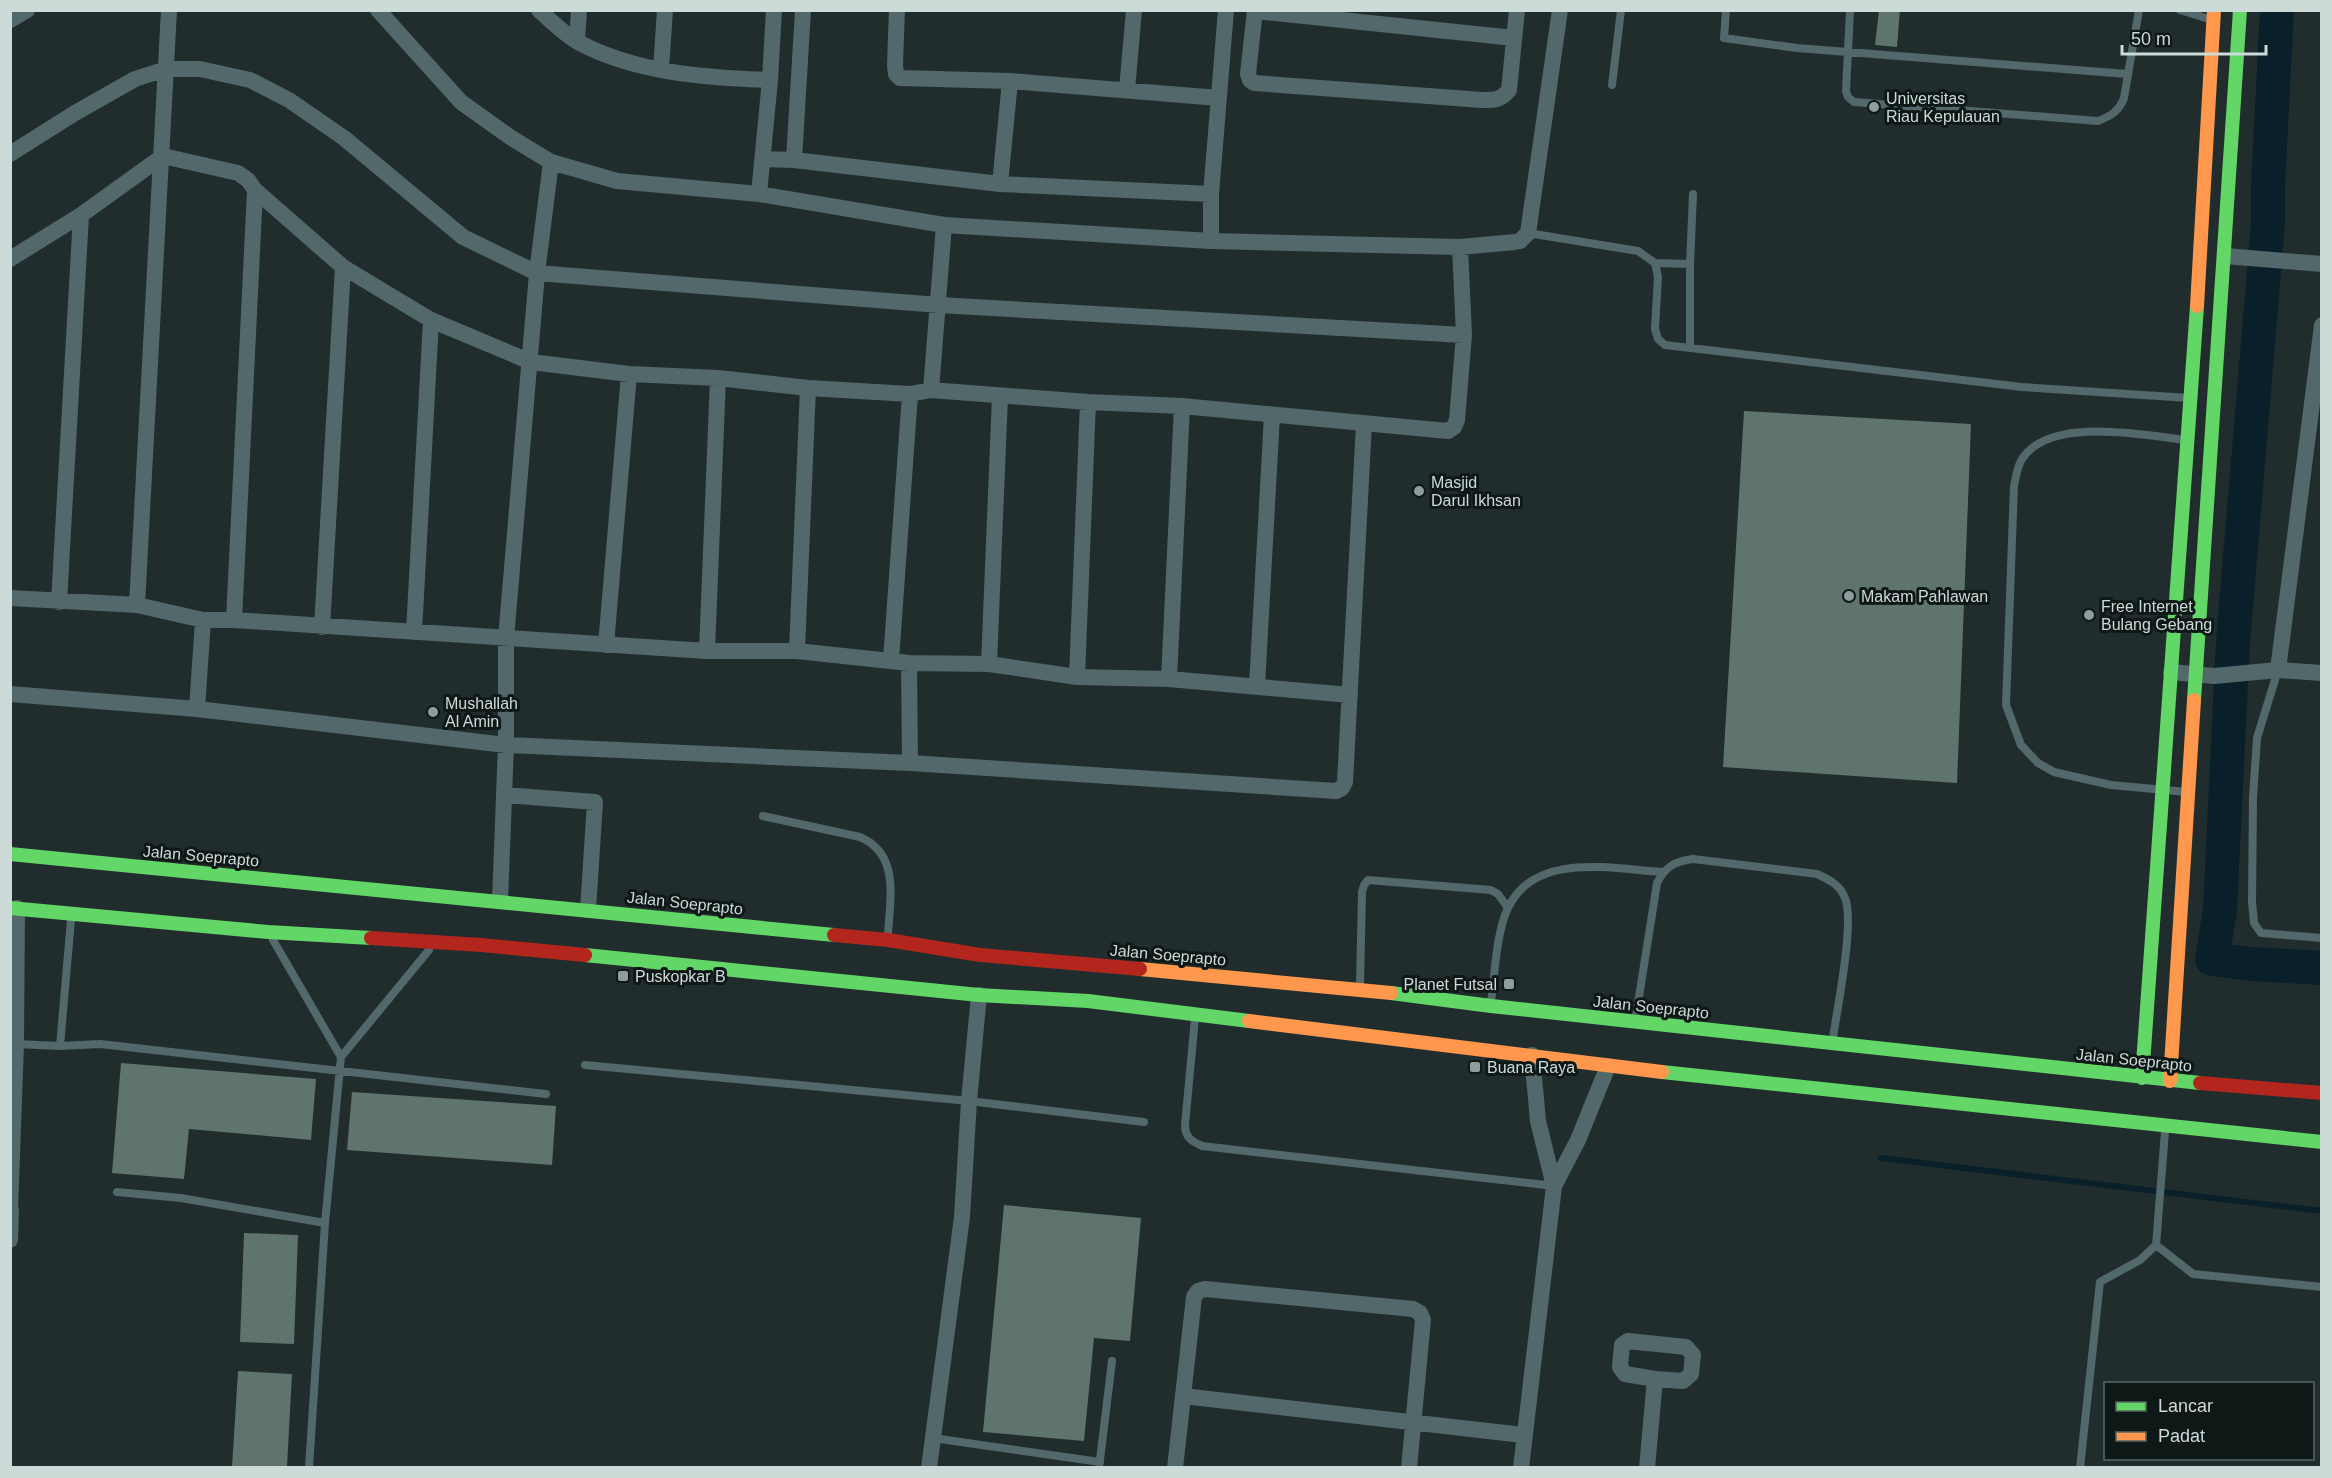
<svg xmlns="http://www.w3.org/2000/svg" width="2332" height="1478" viewBox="0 0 2332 1478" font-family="Arial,sans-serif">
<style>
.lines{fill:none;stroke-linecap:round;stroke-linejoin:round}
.stream{stroke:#09202b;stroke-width:6}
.river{stroke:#09202b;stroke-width:34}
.building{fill:#5f746c}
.lane{stroke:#52686b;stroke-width:8}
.street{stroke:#52686b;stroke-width:16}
.fast{stroke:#63d668;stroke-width:14}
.slow{stroke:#ff974d;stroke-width:14}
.jam{stroke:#b3261e;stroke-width:14}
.poi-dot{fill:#909d9c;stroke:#0e1817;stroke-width:2}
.labels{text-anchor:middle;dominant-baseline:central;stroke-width:6;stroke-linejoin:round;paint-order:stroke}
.poi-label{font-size:16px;fill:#ccdad8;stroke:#0e1817;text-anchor:start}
.street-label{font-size:16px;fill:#ccdad8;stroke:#0e1817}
</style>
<rect width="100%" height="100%" fill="#212d2c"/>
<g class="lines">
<path class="stream" d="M 1881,1158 L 2322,1211"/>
<path class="river" d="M 2277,10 L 2268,185 L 2268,223 L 2233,641 L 2220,910 L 2212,959 L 2250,964 L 2322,968"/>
</g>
<path class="building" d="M 1879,10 L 1900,10 L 1897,47 L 1875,45 Z
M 1744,411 L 1971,424 L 1957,783 L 1723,767 Z
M 121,1063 L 316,1079 L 311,1140 L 189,1129 L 184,1179 L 112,1173 Z
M 352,1092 L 556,1106 L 552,1165 L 347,1150 Z
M 1004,1205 L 1141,1218 L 1130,1341 L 1094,1338 L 1084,1441 L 983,1432 Z
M 244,1233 L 298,1235 L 294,1344 L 240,1342 Z
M 238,1371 L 292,1374 L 287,1467 L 232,1467 Z"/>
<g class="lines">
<path class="lane" d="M 1726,10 L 1724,38 L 1797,48 L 2127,74
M 1850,10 L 1846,91 L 1848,97 L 1854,102 L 2098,121 C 2111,116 2119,111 2124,98 L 2139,10
M 2180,10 L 2212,20
M 1612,85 L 1621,10
M 1528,233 L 1638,251 L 1655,263 L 1658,277 L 1655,329 L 1658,339 L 1665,345 L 2022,387 L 2189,398
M 1655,263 L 1690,264 L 1690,348
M 1690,264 L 1693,194
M 2186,440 C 2143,435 2050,416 2022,459 C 2017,467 2016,477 2014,486 L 2006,705 L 2021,745 L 2038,763 L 2054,772 L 2111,785 L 2187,792
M 2278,670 L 2257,738 L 2253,798 L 2252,902 L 2254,923 L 2261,933 L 2322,938
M 763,816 L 860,837 C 900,854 890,898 888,934
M 273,940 L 341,1057 L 429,950
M 1360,985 L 1362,892 L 1364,885 L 1368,880 L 1491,890 L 1498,894 L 1508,908
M 1491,1002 C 1495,974 1496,933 1508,908 C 1535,851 1612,869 1663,872
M 1636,1016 L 1657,883 C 1665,867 1675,861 1693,859 L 1817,874 C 1830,880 1840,885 1845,898 C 1855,922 1837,1009 1833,1038
M 1195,1018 L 1185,1125 C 1185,1137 1191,1141 1202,1146 L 1554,1186
M 16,1044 L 60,1046 L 100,1044 L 546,1094
M 60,1046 L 71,920
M 585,1065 L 969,1101 L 1144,1122
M 117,1192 L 181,1198 L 325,1223
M 2156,1245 L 2193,1274 L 2322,1287
M 933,1438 L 1100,1462
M 309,1468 L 325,1223 L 341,1057
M 1099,1468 L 1112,1361
M 2080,1468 L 2100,1282 L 2140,1260 L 2156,1245 L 2165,1132"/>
<path class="street" d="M 378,10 L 461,102 L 510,137 L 551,162 L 617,181 L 759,194 L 944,225 L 1211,241 L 1460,247 L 1515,242 L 1520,241 L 1528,233 L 1560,10
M 539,10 C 551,21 564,34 578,42 C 635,73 707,78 770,80
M 897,10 L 895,65 L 896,74 L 900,78 L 1010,81 L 1219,98
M 1255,10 L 1248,74 L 1250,80 L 1254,83 L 1482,100 C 1495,100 1501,100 1509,90 L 1517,10
M 1255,11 L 1514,38
M 10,20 L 27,10
M 577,41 L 579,10
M 661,69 L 665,10
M 1127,90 L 1134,10
M 10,154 L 75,113 L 135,79 L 166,69 L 200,69 L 250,80 L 289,100 L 344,138 L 463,237 L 537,273 L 939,305 L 1464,335
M 163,156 L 238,173 L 248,180 L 255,190 L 343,267 L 431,320 L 531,362 L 629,374 L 718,378 L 808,388 L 910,394 L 931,390 L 1088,402 L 1182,406 L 1448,431 L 1454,427 L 1457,420 L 1464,335 L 1460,247
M 763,159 L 794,160 L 1000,184 L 1211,194
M 794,160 L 803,10
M 1000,184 L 1010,81
M 759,194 L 770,80 L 774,10
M 1211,241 L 1211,194 L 1226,10
M 2225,256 L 2322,264
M 10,259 L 81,215 L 163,156
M 931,390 L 944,225
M 10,598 L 137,605 L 203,620 L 234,620 L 707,651 L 797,651 L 909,663 L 989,664 L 1077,677 L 1169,679 L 1350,695
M 59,602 L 81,215
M 137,605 L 169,10
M 234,620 L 255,190
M 322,627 L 343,267
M 414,632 L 431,320
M 606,645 L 629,374
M 707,651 L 718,378
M 797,651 L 808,388
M 891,660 L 910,394
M 909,663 L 910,763
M 989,664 L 1000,396
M 2278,670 L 2322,325
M 2171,672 L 2214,676 L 2278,670 L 2322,673
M 1077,677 L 1088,402
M 1169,679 L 1182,406
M 1257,686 L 1272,415
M 10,694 L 197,709 L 506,745 L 910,763 L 1336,791 L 1342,788 L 1345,782 L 1364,424
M 197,709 L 203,620
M 505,795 L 595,802 L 588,910
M 500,901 L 506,745 L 506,639 L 537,273 L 551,162
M 1554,1186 L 1578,1140 L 1608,1066
M 10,1210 L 16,1044 L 17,908
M 10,1240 L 11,1210
M 1628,1341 L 1686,1347 L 1693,1355 L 1691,1374 L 1683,1381 L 1655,1379 L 1625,1374 L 1620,1367 L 1622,1345 Z
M 1183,1396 L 1523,1435
M 929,1468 L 962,1217 L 969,1101 L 979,995
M 1175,1468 L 1194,1297 L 1198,1291 L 1205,1289 L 1413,1309 L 1420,1313 L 1423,1320 L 1409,1468
M 1521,1468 L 1554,1186 L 1538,1121 L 1532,1055
M 1647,1468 L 1655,1379"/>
<path class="fast" d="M 2194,700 L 2240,10
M 10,854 L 834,935
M 10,908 L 268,932 L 371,938
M 585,955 L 979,995 L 1088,1001 L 1249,1021
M 1391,993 L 1491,1006 L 2200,1083
M 1662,1072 L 2322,1142
M 2142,1078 L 2197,306"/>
<path class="slow" d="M 2197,306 L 2214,10
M 1140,969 L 1391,993
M 1249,1021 L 1662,1072
M 2170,1081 L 2194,700"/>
<path class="jam" d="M 834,935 L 888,940 L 980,955 L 1140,969
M 371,938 L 481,945 L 585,955
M 2200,1083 L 2322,1093"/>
</g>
<g class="poi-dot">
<circle cx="1874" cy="107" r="6"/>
<circle cx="1419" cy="491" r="6"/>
<circle cx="1849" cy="596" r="6"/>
<circle cx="2089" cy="615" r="6"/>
<circle cx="433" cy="712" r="6"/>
<rect x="617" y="970" width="12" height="12" rx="3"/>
<rect x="1503" y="978" width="12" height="12" rx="3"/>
<rect x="1469" y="1061" width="12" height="12" rx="3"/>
</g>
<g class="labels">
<g class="poi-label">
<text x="1886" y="98">Universitas<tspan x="1886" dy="18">Riau Kepulauan</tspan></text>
<text x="1431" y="482">Masjid<tspan x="1431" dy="18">Darul Ikhsan</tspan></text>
<text x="1861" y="596">Makam Pahlawan</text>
<text x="2101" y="606">Free Internet<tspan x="2101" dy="18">Bulang Gebang</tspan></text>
<text x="445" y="703">Mushallah<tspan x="445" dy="18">Al Amin</tspan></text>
<text x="635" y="976">Puskopkar B</text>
<text x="1497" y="984" text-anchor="end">Planet Futsal</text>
<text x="1487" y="1067">Buana Raya</text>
</g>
<g class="street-label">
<text transform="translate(201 856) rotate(5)">Jalan Soeprapto</text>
<text transform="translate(685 903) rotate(6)">Jalan Soeprapto</text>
<text transform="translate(1168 955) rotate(5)">Jalan Soeprapto</text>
<text transform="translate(1651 1007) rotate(6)">Jalan Soeprapto</text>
<text transform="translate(2134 1060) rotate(6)">Jalan Soeprapto</text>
</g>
</g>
<rect width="2332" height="1478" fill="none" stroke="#ccdad8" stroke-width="24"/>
<rect x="2104" y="1382" width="210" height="78" fill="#0e1817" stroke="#5a6664" stroke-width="1.5"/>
<rect x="2116" y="1402" width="30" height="9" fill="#63d668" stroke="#5a6664" stroke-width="1.5"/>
<text x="2158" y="1412" font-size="18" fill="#ccdad8">Lancar</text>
<rect x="2116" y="1432" width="30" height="9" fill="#ff974d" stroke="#5a6664" stroke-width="1.5"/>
<text x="2158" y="1442" font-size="18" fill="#ccdad8">Padat</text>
<path d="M2122 45v9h144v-9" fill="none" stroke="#ccdad8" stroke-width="3"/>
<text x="2131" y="45" font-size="18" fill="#ccdad8" stroke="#0e1817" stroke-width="4.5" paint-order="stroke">50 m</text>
</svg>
